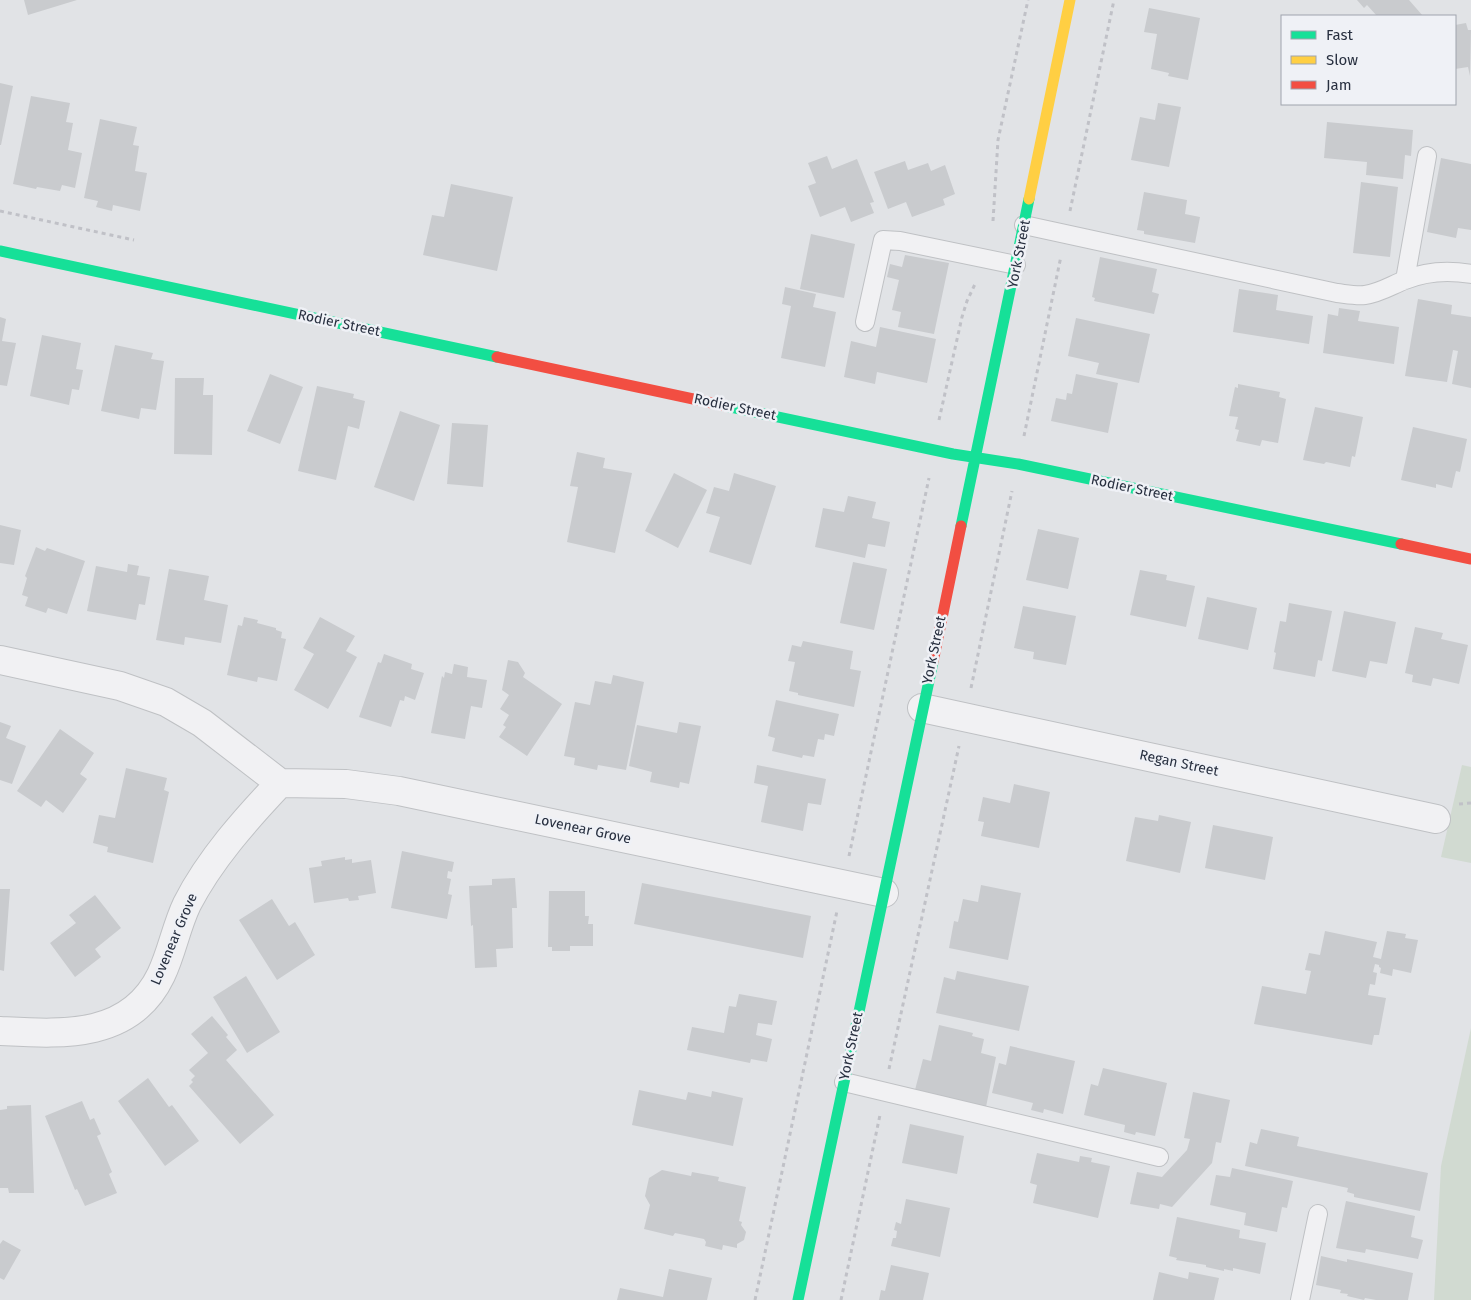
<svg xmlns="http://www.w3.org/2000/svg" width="1471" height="1300" viewBox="0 0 1471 1300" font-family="'Fira Sans',sans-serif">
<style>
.green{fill:#d1dad1}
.building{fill:#c9cbce}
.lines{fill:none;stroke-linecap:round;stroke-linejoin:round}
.lane-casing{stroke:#bfc1c4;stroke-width:20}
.street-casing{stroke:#bfc1c4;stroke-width:30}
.path{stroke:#c0c1c7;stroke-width:3;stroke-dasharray:4 4;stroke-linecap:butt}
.lane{stroke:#f1f1f3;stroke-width:18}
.street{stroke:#f1f1f3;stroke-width:28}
.fast{stroke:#16e098;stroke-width:11}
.slow{stroke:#ffcf43;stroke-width:11}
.jam{stroke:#f24e42;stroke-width:11}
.labels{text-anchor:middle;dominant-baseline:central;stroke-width:5;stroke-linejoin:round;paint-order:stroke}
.street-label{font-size:14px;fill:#283040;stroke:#eff1f6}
</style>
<rect width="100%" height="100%" fill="#e1e3e6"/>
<path class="green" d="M 1462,765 L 1471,767 L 1471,863 L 1441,857 Z
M 1471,1028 L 1471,1300 L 1434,1300 L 1441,1166 Z"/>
<path class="building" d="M 24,0 L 77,0 L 28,15 Z
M 1357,0 L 1409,0 L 1423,16 L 1377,16 L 1367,5 L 1364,8 Z
M 1149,8 L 1200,18 L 1188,80 L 1168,76 L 1169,73 L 1151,69 L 1157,34 L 1144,32 Z
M 1466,23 L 1468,30 L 1471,30 L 1470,76 L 1468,67 L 1455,69 L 1455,25 Z
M 0,83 L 13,86 L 1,145 L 0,145 Z
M 31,96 L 70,103 L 66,122 L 73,123 L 68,150 L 82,153 L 75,188 L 62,185 L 60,191 L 37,187 L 36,189 L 13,184 Z
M 1158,103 L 1181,107 L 1169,167 L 1131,160 L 1140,117 L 1155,120 Z
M 100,119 L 137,127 L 133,145 L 139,146 L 135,171 L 147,173 L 140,211 L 113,205 L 112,211 L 96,207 L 98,201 L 84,198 Z
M 1327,122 L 1413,130 L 1411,156 L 1405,155 L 1403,179 L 1366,175 L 1367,162 L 1324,158 Z
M 827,156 L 832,169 L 857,159 L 874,202 L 870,203 L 874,213 L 851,222 L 845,207 L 820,217 L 808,186 L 816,183 L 808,163 Z
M 1441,158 L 1471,164 L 1471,230 L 1458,228 L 1456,238 L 1427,232 Z
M 905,161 L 908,170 L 928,163 L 931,171 L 945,165 L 955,194 L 943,199 L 945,205 L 912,217 L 906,202 L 888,209 L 874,172 Z
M 1361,182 L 1398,187 L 1390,257 L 1353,253 Z
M 451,184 L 513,197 L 497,271 L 423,255 L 432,215 L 444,217 Z
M 1144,192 L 1187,200 L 1185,214 L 1200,217 L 1195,243 L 1144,234 L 1144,231 L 1137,230 Z
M 811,234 L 855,244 L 844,298 L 800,289 Z
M 905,255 L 949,263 L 934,334 L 898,327 L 901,312 L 892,310 L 899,280 L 887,277 L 890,264 L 902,267 Z
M 1100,257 L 1157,269 L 1152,292 L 1159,294 L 1154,314 L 1094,301 L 1095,298 L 1092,297 Z
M 785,287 L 816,294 L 813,307 L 836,312 L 825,367 L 781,358 L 791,306 L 782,304 Z
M 1239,289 L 1278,295 L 1276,310 L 1313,316 L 1309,344 L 1233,332 Z
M 1418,299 L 1452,305 L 1451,314 L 1471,317 L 1471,388 L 1452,384 L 1458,351 L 1453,350 L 1447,382 L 1405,376 Z
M 1339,308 L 1360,311 L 1358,321 L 1399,327 L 1394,364 L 1323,353 L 1328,314 L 1338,316 Z
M 0,317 L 6,319 L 2,341 L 16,343 L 7,386 L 0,385 Z
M 1076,318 L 1150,334 L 1139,383 L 1096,374 L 1099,363 L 1068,356 Z
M 880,327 L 936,339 L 927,383 L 877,372 L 875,384 L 844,377 L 851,341 L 876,347 Z
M 42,335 L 81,343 L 76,369 L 83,370 L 79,390 L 72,389 L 69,405 L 30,396 Z
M 115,345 L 153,353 L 151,359 L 164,361 L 156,410 L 141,408 L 139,419 L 101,411 Z
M 270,374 L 303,387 L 280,444 L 247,431 Z
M 1076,374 L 1118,383 L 1108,433 L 1051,421 L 1056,398 L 1066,400 L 1067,393 L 1072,394 Z
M 175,378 L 204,378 L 203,395 L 213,395 L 212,455 L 174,454 Z
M 1238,384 L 1280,392 L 1279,397 L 1286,399 L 1278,443 L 1262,440 L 1260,446 L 1236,441 L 1239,430 L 1235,429 L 1238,417 L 1229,416 L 1235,387 L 1238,388 Z
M 317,386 L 354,394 L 353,398 L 365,401 L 359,429 L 348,426 L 336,480 L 298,471 Z
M 1315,407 L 1363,417 L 1355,457 L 1352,456 L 1350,467 L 1326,462 L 1324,464 L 1303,460 Z
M 400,411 L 440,425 L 414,501 L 374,487 Z
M 452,423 L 488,425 L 483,487 L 447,484 Z
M 1413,427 L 1467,439 L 1460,472 L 1456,471 L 1452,488 L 1436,484 L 1436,488 L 1401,480 Z
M 577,452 L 605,458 L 603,468 L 632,473 L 615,553 L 567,542 L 578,487 L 570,486 Z
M 674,473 L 707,490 L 678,548 L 645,531 Z
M 734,473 L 776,486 L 751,565 L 709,552 L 720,517 L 706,513 L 714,487 L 729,491 Z
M 848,496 L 876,502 L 872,518 L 890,522 L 885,547 L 868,544 L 865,558 L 815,547 L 823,508 L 844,512 Z
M 0,525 L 21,530 L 14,565 L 0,563 Z
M 1038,529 L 1079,538 L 1068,589 L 1026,580 Z
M 36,547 L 45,551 L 47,548 L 85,561 L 67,614 L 48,608 L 46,613 L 25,606 L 28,597 L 22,595 L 27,578 L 25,576 Z
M 853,562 L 887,569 L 874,630 L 840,623 Z
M 128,564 L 139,566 L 137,575 L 150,577 L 145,605 L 139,604 L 136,620 L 87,611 L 96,566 L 127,572 Z
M 169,569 L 209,576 L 204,600 L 228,605 L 221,643 L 185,637 L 184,645 L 156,640 Z
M 1140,570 L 1167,575 L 1166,580 L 1195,586 L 1186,627 L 1130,615 Z
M 1207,597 L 1257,608 L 1248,650 L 1198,639 Z
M 1289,603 L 1332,611 L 1322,661 L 1318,660 L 1315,677 L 1273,669 L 1276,653 L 1274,652 L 1280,621 L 1286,622 Z
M 1023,606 L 1076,616 L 1066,665 L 1033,659 L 1034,652 L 1014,648 Z
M 1344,611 L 1396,622 L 1387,664 L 1370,661 L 1366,678 L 1332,671 Z
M 244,617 L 258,620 L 257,623 L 276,628 L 276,630 L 282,632 L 281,638 L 286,639 L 277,681 L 258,677 L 257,682 L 227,675 L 238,625 L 242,626 Z
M 320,617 L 355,636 L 346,651 L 357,657 L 328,709 L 294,690 L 314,654 L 303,648 Z
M 1415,627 L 1443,633 L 1441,639 L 1468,645 L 1459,684 L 1433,678 L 1431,686 L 1412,682 L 1413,675 L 1405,673 Z
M 803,641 L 853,651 L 850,669 L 861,671 L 854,707 L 798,695 L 798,693 L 789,691 L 795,662 L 788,661 L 792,645 L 801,647 Z
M 384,654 L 412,664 L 411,669 L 424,673 L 415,700 L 405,696 L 404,701 L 400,700 L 391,727 L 359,717 L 378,662 L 381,663 Z
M 508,660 L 518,662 L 525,673 L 523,677 L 562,704 L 527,756 L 499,737 L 506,727 L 503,725 L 509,715 L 500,709 L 509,695 L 502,690 Z
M 454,664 L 468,667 L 467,677 L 487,680 L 482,708 L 471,706 L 465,739 L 431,733 L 442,676 L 444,678 L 445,672 L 452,674 Z
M 613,675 L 644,682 L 626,770 L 598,765 L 597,770 L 574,765 L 575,758 L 564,756 L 575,702 L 590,705 L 595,681 L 611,684 Z
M 776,700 L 839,714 L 834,736 L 825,734 L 824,740 L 818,739 L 814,757 L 803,755 L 802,758 L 772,751 L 775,738 L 768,736 Z
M 0,722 L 11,726 L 6,738 L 26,746 L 12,784 L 0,780 Z
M 679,722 L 701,726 L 689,784 L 680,782 L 679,788 L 650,782 L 652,772 L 629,766 L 637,725 L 677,733 Z
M 60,729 L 94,753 L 80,774 L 87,779 L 63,813 L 46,800 L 41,807 L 17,791 Z
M 757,765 L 826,779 L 821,805 L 808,803 L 803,831 L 761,822 L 768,786 L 754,783 Z
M 126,768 L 167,778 L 164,790 L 169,792 L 153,863 L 107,852 L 108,847 L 93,843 L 99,815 L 115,818 Z
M 1014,784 L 1050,792 L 1039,848 L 981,836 L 984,822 L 978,821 L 983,797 L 1010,803 Z
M 1159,815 L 1191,822 L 1180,873 L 1126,861 L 1135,817 L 1158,821 Z
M 1213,825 L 1273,837 L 1265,880 L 1205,868 Z
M 402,851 L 454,862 L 452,872 L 448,871 L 447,878 L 451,879 L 448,894 L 452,895 L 447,919 L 391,908 Z
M 345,857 L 345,860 L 352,859 L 352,863 L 371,860 L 376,893 L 358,896 L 359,900 L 349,901 L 348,898 L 314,903 L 309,868 L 322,866 L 321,861 Z
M 515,878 L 517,908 L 512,908 L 513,948 L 496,949 L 497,967 L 475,968 L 473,925 L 471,926 L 469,886 L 492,885 L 492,879 Z
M 642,883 L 811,916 L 803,958 L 634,924 Z
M 981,885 L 1021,893 L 1008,960 L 949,948 L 954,921 L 958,922 L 963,899 L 978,902 Z
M 0,889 L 10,889 L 4,971 L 0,970 Z
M 549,891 L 585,891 L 585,916 L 589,916 L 588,924 L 593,924 L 593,946 L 570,946 L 570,951 L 552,951 L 552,947 L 548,947 Z
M 95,895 L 121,928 L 95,949 L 101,957 L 75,977 L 50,943 L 76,923 L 69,915 Z
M 272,899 L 289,926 L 295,922 L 315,955 L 277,980 L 239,920 Z
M 1325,931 L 1377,942 L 1373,957 L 1381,959 L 1387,931 L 1406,934 L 1405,938 L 1418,940 L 1411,973 L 1393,969 L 1392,976 L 1380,973 L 1381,968 L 1379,967 L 1379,965 L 1375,964 L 1373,972 L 1377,973 L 1375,985 L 1370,984 L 1368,995 L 1386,998 L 1379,1035 L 1374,1035 L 1372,1045 L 1254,1024 L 1262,986 L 1306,994 L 1311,971 L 1305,970 L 1309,953 L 1320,955 Z
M 957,971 L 1029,986 L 1019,1031 L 936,1013 L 944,977 L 955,980 Z
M 246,976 L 280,1032 L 247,1053 L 213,997 Z
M 739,994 L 777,1001 L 772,1025 L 758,1023 L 756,1035 L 772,1039 L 767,1062 L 751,1059 L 750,1063 L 687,1050 L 692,1027 L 724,1033 L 729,1006 L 736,1007 Z
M 212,1016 L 228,1035 L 226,1037 L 237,1050 L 226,1060 L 274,1115 L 240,1144 L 189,1086 L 193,1082 L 191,1080 L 195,1076 L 189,1070 L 208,1053 L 191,1034 Z
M 939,1025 L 973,1033 L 972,1036 L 984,1039 L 981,1053 L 996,1057 L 986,1107 L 915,1090 L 923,1059 L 931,1061 Z
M 1010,1046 L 1075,1061 L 1063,1114 L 1044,1109 L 1043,1113 L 1031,1110 L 1033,1103 L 992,1093 L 999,1063 L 1006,1065 Z
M 1103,1068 L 1167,1083 L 1155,1136 L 1136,1132 L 1135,1135 L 1124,1132 L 1125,1125 L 1084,1115 L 1091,1084 L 1098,1086 Z
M 148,1078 L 169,1107 L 172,1105 L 199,1141 L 165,1166 L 118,1101 Z
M 639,1090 L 686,1100 L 688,1092 L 711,1097 L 712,1091 L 743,1098 L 733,1146 L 632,1125 Z
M 1193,1092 L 1230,1100 L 1221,1143 L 1216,1142 L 1212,1163 L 1172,1207 L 1160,1204 L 1159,1209 L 1130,1204 L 1137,1172 L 1162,1177 L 1187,1150 L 1190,1139 L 1184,1138 Z
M 82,1101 L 90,1120 L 94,1118 L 101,1134 L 97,1136 L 112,1172 L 109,1174 L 117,1193 L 85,1206 L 77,1189 L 75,1190 L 45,1116 Z
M 31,1105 L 34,1193 L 9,1193 L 8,1188 L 0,1188 L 0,1110 L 7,1109 L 7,1106 Z
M 910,1124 L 964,1136 L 957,1174 L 902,1163 Z
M 1261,1129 L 1299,1137 L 1297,1146 L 1428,1173 L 1420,1211 L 1354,1197 L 1354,1194 L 1347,1192 L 1348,1188 L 1245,1166 L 1250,1142 L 1257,1144 Z
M 1037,1153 L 1079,1162 L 1080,1156 L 1092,1158 L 1091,1162 L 1110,1166 L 1098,1218 L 1033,1203 L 1037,1185 L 1030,1183 Z
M 1232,1168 L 1293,1181 L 1287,1208 L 1282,1207 L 1277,1232 L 1244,1225 L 1246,1213 L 1210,1205 L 1216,1175 L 1230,1177 Z
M 662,1170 L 691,1176 L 692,1172 L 719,1177 L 718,1181 L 746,1187 L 739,1221 L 742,1222 L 741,1225 L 746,1232 L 744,1240 L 737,1244 L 737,1248 L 723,1245 L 722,1250 L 705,1246 L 706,1242 L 704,1239 L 675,1233 L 673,1236 L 644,1229 L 650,1205 L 645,1196 L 649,1178 Z
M 906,1199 L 950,1208 L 940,1257 L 891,1246 L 893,1238 L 896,1238 L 897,1231 L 894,1230 L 896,1222 L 901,1224 Z
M 1346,1201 L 1415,1216 L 1411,1237 L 1423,1240 L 1418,1259 L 1366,1249 L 1365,1253 L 1336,1248 Z
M 1177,1217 L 1240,1230 L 1239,1238 L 1266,1243 L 1260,1274 L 1233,1268 L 1233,1271 L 1224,1269 L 1224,1271 L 1206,1267 L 1206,1265 L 1176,1260 L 1177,1258 L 1169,1256 Z
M 3,1240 L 21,1250 L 4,1280 L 0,1278 L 0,1244 Z
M 1321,1256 L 1347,1262 L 1347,1259 L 1413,1273 L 1408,1300 L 1376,1300 L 1365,1298 L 1364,1300 L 1347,1296 L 1348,1294 L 1340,1293 L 1341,1290 L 1316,1285 Z
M 891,1265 L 929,1273 L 923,1300 L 879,1300 L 881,1290 L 885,1291 Z
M 669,1269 L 712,1278 L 707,1300 L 617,1300 L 620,1288 L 663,1297 Z
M 1159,1272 L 1188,1279 L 1189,1272 L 1219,1278 L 1214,1300 L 1153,1300 Z"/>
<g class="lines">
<g class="lane-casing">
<path id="lane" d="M 1024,225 L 1337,293 C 1346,294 1356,296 1365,295 C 1380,293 1392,285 1405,280 C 1427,271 1448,270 1471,274
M 1405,280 L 1427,156
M 865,322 L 883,240 L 900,241 L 1016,265
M 844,1082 L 1159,1157
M 1300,1300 L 1318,1214"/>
</g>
<g class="street-casing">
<path id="street" d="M 0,660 L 120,686 L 166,702 L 202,723 L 280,783 L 346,784 L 399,791 L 884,893
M 922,708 L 1436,819
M 0,1031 C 60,1034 130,1040 161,975 C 172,952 176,927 187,904 C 210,859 246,819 280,783"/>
</g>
<path class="path" d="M 0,211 L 134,240
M 1070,211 L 1114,0
M 993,221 L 998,140 L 1028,0
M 939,420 L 962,317 L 967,301 L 976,282
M 1024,436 L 1061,256
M 971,688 L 1012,491
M 1459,804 L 1471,803
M 849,856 L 929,478
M 889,1069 L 959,746
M 755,1300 L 837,911
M 841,1300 L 880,1115"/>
<use href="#lane" class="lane"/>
<use href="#street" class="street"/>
<path class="fast" d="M 0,251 L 497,357
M 726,406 L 953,454 L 1018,464 L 1401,544
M 961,526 L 1029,199
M 798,1300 L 933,662"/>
<path class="slow" d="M 1029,199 L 1070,0"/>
<path class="jam" d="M 497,357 L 726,406
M 1401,544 L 1471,559
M 933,662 L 961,526"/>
</g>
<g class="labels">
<g class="street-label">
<text transform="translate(1019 254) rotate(-79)">York Street</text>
<text transform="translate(339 323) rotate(12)">Rodier Street</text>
<text transform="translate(735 407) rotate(12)">Rodier Street</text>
<text transform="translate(1132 488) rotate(12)">Rodier Street</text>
<text transform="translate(934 650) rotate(-78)">York Street</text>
<text transform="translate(1179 763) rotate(12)">Regan Street</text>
<text transform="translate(583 829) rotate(12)">Lovenear Grove</text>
<text transform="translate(174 939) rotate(-67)">Lovenear Grove</text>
<text transform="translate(851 1046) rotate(-78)">York Street</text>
</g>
</g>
<rect x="1281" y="15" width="175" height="90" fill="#eff1f6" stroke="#9fa4ad"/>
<rect x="1291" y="31" width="25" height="8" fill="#16e098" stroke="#9fa4ad"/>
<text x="1326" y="40" font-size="15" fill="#283040">Fast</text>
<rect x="1291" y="56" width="25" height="8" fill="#ffcf43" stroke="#9fa4ad"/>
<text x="1326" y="65" font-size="15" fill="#283040">Slow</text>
<rect x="1291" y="81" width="25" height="8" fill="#f24e42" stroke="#9fa4ad"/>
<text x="1326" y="90" font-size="15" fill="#283040">Jam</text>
</svg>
